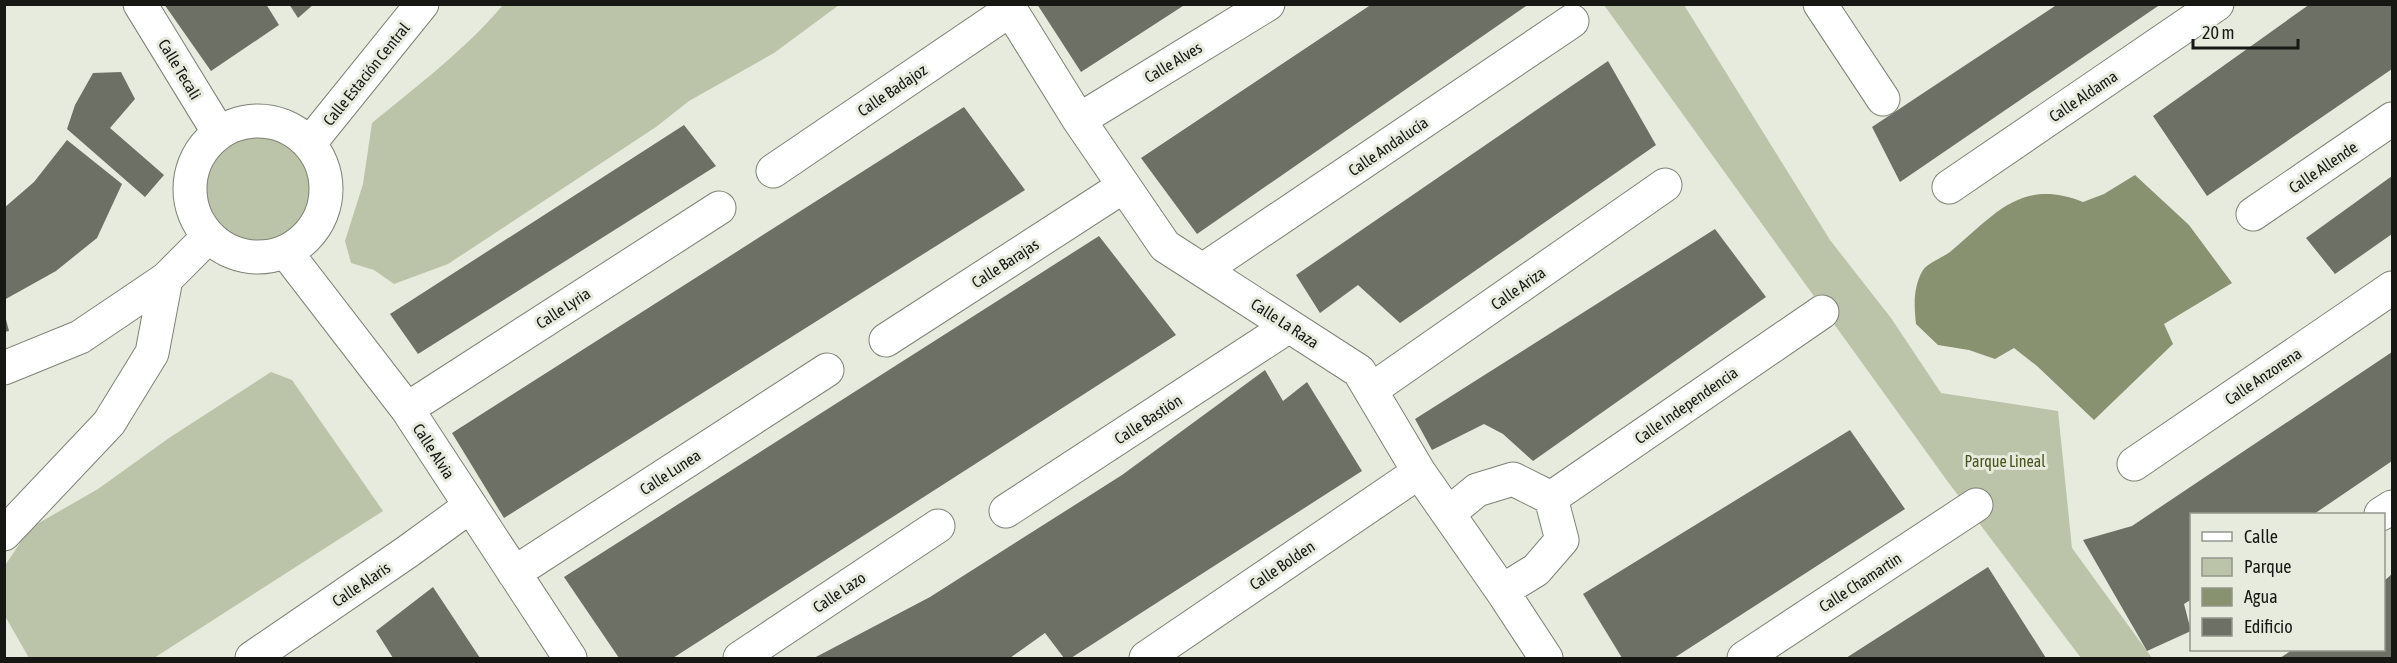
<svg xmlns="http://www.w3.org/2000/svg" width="2397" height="663" viewBox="0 0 2397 663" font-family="'Asap Condensed',sans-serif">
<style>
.green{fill:#bbc4a8}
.water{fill:#889271}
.building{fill:#6d7165}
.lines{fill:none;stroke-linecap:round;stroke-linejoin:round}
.minor-casing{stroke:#7e8276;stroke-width:35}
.minor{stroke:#fff;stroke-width:33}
.labels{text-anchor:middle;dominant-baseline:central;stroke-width:6;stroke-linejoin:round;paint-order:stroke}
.street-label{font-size:16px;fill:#171813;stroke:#e6ebdd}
.park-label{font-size:16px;fill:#47541f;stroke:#e6ebdd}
</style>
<rect width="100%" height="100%" fill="#e6ebdd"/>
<path class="green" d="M 503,5 L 503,4 L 839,5 L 774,53 L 689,101 L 656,127 L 448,264 L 394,284 L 374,270 L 351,263 L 345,241 L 363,184 L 372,123 C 417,86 465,50 503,5 Z
M 1604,5 L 1684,5 L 1830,240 L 1891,318 L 1941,393 L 2058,411 L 2072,548 L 2152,658 L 2081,658 L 1948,482 Z
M 254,122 L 290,129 L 309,144 L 325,181 L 322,216 L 286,252 L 231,252 L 209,236 L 193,205 L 193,171 L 219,133 Z
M 271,372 L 292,380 L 383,511 L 154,658 L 29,658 L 5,616 L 4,567 L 30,528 L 98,489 L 169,438 Z"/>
<path class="water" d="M 2135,175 L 2189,225 L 2232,283 L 2164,324 L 2173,344 L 2094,420 L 2037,366 L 2014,348 L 1995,359 L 1969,350 L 1938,345 L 1916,324 C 1914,305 1913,287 1923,270 C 1929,262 1942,258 1950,252 C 1994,216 2020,177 2083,202 L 2104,194 Z"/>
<path class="building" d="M 164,4 L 266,4 L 279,25 L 211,71 Z
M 289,4 L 314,4 L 298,18 Z
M 1037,4 L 1186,4 L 1081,72 Z
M 1372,4 L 1529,4 L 1197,234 L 1141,158 Z
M 2058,4 L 2161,4 L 1900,182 L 1872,127 Z
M 2310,4 L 2392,4 L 2392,69 L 2207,196 L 2153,116 Z
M 1608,61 L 1656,145 L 1400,323 L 1358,285 L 1320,313 L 1296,275 Z
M 121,72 L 135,99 L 110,128 L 164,175 L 145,197 L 67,129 L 75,105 L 93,73 Z
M 964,107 L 1025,190 L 504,518 L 452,433 Z
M 684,125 L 716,166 L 418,354 L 390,314 Z
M 67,140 L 122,184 L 97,238 L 56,271 L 4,300 L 4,208 L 34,182 Z
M 2392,176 L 2392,234 L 2335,274 L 2306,238 Z
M 1715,229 L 1766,297 L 1533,461 L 1503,434 L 1484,424 L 1432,450 L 1415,419 Z
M 1099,236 L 1176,335 L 673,658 L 619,658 L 564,577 Z
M 4,312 L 9,331 L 4,332 Z
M 2392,352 L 2392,461 L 2314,514 L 2192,514 L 2192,599 L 2184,604 L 2191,631 L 2147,651 L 2083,540 L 2132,526 Z
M 1265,370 L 1283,401 L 1307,382 L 1362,471 L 1071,658 L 1064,658 L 1045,633 L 1010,658 L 814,658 L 930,597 L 1122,475 Z
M 1850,430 L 1905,509 L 1674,658 L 1622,658 L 1583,594 Z
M 1988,567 L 2046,658 L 1846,658 Z
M 2392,574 L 2392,658 L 2280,658 L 2292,650 L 2384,650 L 2384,581 Z
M 433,587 L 480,658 L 393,658 L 376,631 Z"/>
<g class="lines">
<g class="minor-casing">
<path id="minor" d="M 140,4 L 219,133
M 1007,4 L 1079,120 L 1165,246 L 1359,371 L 1419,472 L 1502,591 L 1546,658
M 1820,4 L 1883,99
M 1079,120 L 1268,4
M190 189a68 68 0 1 1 136 0a68 68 0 1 1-136 0Z
M 309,144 L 422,4
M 773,171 L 1010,10
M 1949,187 L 2217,4
M 2253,214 L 2392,119
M 286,252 L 407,409 L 570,658
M 1203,270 L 1572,21
M 886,340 L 1124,186
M 4,368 L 80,337 L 166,279 L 209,236
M 1371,390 L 1665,185
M 407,409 L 719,208
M 2134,464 L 2392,288
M 1551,498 L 1822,312
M 1006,511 L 1289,326
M 1449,513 L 1477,490 L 1513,479 L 1551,498 L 1562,540 L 1536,570 L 1502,591
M 2381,514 L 2392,507
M 4,534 L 109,423 L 152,353 L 166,279
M 514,573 L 827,370
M 252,658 L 407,552 L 469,507
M 740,658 L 938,526
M 1146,658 L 1419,472
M 1744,658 L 1976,505"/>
</g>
<use href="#minor" class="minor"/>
</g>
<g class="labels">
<g class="street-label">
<text transform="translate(1173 62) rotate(-31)">Calle Alves</text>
<text transform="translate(180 69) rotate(59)">Calle Tecali</text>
<text transform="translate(366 74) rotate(-51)">Calle Estación Central</text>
<text transform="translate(892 90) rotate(-34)">Calle Badajoz</text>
<text transform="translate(2083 96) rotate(-34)">Calle Aldama</text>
<text transform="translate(1388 146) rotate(-34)">Calle Andalucía</text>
<text transform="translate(2323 167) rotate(-34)">Calle Allende</text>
<text transform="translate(1005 263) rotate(-33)">Calle Barajas</text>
<text transform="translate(1518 288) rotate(-35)">Calle Ariza</text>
<text transform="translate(563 308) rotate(-33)">Calle Lyria</text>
<text transform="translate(1285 323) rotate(33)">Calle La Raza</text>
<text transform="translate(2263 376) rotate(-34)">Calle Anzorena</text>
<text transform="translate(1686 405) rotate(-35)">Calle Independencia</text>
<text transform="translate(1148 419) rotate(-33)">Calle Bastión</text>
<text transform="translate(434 451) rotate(57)">Calle Alvia</text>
<text transform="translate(670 472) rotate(-33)">Calle Lunea</text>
<text transform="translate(1282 565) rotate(-34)">Calle Bolden</text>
<text transform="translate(1860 582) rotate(-33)">Calle Chamartin</text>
<text transform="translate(361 584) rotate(-34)">Calle Alaris</text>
<text transform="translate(839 592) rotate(-34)">Calle Lazo</text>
</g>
<g class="park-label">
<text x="2005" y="461">Parque Lineal</text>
</g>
</g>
<rect width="2397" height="663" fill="none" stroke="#171813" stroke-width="12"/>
<rect x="2190" y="513" width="195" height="138" fill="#e6ebdd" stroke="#93978c" stroke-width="1.5"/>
<rect x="2202" y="532" width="30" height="9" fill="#ffffff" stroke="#93978c" stroke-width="1.5"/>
<text x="2244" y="543" font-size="18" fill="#171813">Calle</text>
<rect x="2202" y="558" width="30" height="18" fill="#bbc4a8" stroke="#93978c" stroke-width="1.5"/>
<text x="2244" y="573" font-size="18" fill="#171813">Parque</text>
<rect x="2202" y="588" width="30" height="18" fill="#889271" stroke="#93978c" stroke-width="1.5"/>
<text x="2244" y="603" font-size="18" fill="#171813">Agua</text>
<rect x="2202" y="618" width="30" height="18" fill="#6d7165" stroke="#93978c" stroke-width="1.5"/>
<text x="2244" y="633" font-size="18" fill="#171813">Edificio</text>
<path d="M2193 39v9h105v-9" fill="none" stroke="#171813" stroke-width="3"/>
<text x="2202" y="39" font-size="18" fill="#171813" stroke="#e6ebdd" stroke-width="4.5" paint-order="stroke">20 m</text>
</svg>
